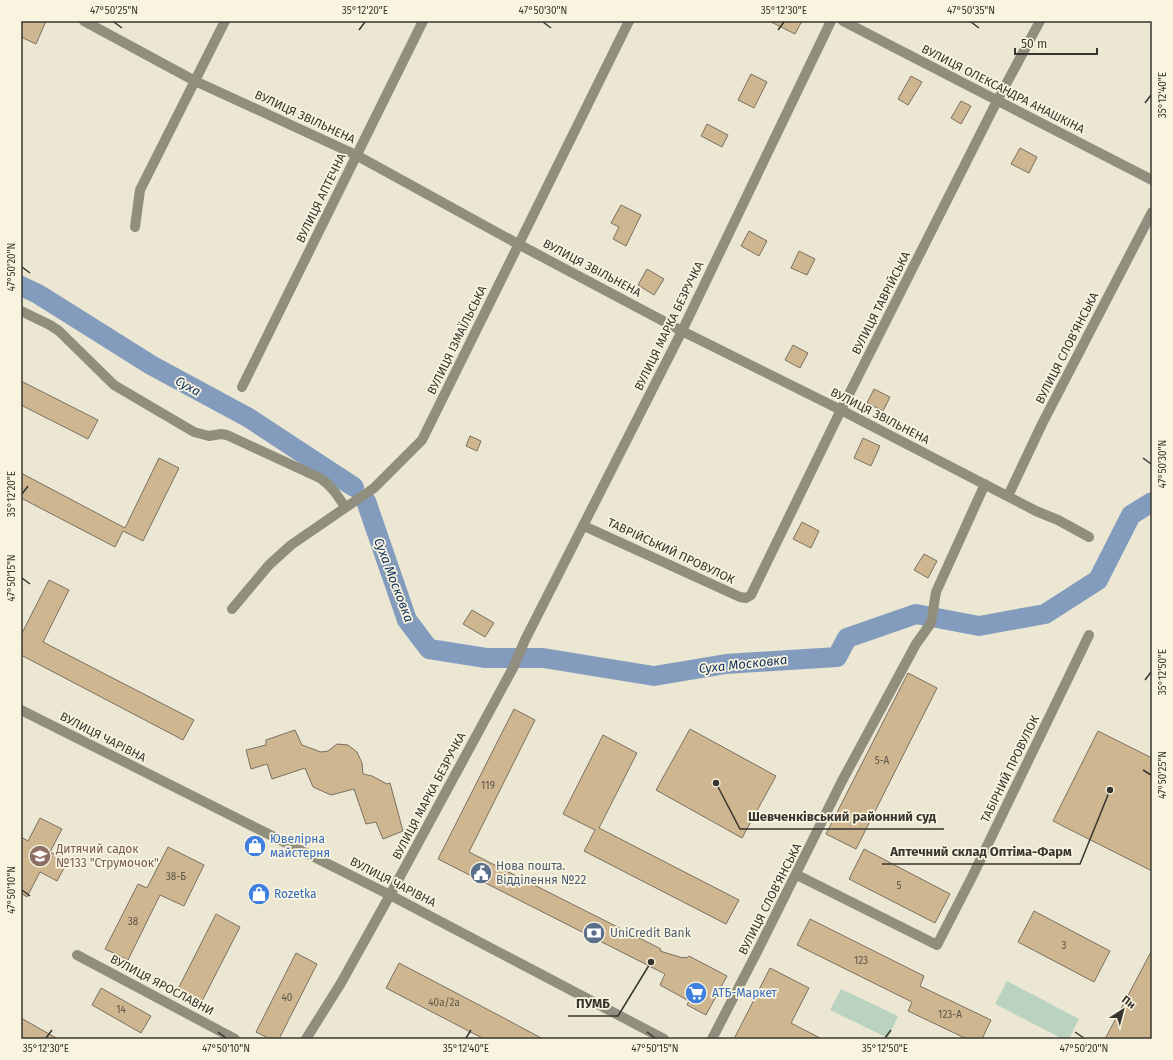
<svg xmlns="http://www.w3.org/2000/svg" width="1173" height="1060" viewBox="0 0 1173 1060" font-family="'Fira Sans',sans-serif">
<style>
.green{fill:#b9d3c0}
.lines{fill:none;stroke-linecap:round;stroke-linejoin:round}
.river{stroke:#839cbe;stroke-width:20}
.building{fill:#ceb691;stroke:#7b7061}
.minor{stroke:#908f7d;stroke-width:10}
.ticks{fill:none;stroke:#37352d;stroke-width:1.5}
.labels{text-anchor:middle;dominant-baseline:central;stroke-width:3.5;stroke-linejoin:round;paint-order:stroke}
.number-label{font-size:10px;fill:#5d5546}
.street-label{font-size:12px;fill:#37352d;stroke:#f8f4e0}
.shop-label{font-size:12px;fill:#366cbe;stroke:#f8f4e0;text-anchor:start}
.education-label{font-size:12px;fill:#785e54;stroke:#f8f4e0;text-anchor:start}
.service-label{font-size:12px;fill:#4e5e75;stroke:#f8f4e0;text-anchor:start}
.water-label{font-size:13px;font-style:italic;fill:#0f315d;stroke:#f8f4e0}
.leader{fill:none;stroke:#37352d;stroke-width:1.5}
.callout-dot{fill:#37352d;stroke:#f8f4e0;stroke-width:1.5}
.callout-label{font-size:13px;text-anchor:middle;font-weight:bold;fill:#37352d;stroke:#f8f4e0;stroke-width:3.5;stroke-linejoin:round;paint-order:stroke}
.neatline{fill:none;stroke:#37352d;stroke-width:1.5}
.ticks-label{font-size:10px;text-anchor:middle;fill:#37352d}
</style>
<rect width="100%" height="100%" fill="#ebe7d3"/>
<path class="green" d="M 1007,981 L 1079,1019 L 1069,1039 L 1063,1039 L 995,1004 Z
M 841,989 L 898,1016 L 888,1038 L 830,1010 Z"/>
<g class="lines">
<path class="river" d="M 21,286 L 38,294 L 151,365 L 249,418 L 354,487
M 366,501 L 407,620 L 429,649 L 486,658 L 543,658 L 654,676 L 726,664 L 837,657 L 847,638 L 916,614 L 979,626 L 1045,614 L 1098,580 L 1131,515 L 1152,502"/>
</g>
<path class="building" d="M 21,21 L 46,21 L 36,44 L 21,37 Z
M 769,21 L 802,21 L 795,34 Z
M 751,74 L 767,82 L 754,108 L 738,100 Z
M 911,76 L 922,82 L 908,105 L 898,99 Z
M 961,101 L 971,106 L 961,124 L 951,118 Z
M 707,124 L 728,135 L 722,147 L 701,136 Z
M 1020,148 L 1037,157 L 1029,173 L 1011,164 Z
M 621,205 L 641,215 L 626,246 L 613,239 L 619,227 L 611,223 Z
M 749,231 L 767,241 L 759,256 L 741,246 Z
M 799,251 L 815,259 L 807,275 L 791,268 Z
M 647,269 L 664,279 L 654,295 L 638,285 Z
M 793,345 L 808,353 L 800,368 L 785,360 Z
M 21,381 L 98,420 L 88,439 L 21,405 Z
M 874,389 L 890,397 L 883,411 L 867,403 Z
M 470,436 L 481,441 L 477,451 L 466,446 Z
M 863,438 L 880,446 L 871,466 L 854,458 Z
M 159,458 L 179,468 L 143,541 L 123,531 L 115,547 L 21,498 L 21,473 L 125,528 Z
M 802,522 L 819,531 L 811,548 L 793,539 Z
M 924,554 L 937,561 L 928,578 L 914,570 Z
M 49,580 L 69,590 L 43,642 L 194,720 L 183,740 L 21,655 L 21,635 Z
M 472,610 L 494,623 L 485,637 L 463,624 Z
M 908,673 L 937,688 L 856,849 L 826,834 Z
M 514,709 L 535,720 L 469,852 L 661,949 L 660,951 L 683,958 L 684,957 L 687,958 L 689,956 L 727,976 L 706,1015 L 687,1005 L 689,1001 L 660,985 L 665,974 L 438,859 Z
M 690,729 L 776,776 L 742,838 L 656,790 Z
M 295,730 L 302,745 L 321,752 L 328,751 L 337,744 L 348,745 L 357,752 L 362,763 L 363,774 L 372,776 L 387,784 L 390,783 L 403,831 L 383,839 L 376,822 L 366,824 L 354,789 L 331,795 L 313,787 L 305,768 L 272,779 L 267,764 L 251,769 L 246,750 L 266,745 L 266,740 Z
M 1098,731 L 1152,758 L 1152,871 L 1053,821 Z
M 603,735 L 637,753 L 599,828 L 739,900 L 726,924 L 584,851 L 595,830 L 563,814 Z
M 40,818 L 62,829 L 50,852 L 68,861 L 57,881 L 40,872 L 27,897 L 21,893 L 21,837 L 28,841 Z
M 168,847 L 204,865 L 184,906 L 160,895 L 128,960 L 105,949 L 138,884 L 147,888 Z
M 864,849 L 950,894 L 935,923 L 849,879 Z
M 1034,911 L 1110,951 L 1094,982 L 1018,942 Z
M 216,914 L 240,927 L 202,1001 L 178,989 Z
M 810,919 L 924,976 L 920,986 L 991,1020 L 982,1039 L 967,1039 L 908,1011 L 912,1002 L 797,945 Z
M 1152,950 L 1152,1039 L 1105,1039 Z
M 296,953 L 317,964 L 279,1039 L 270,1039 L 256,1032 Z
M 399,963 L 502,1017 L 543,1039 L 484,1039 L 386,988 Z
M 770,968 L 809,988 L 791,1023 L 822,1039 L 734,1039 Z
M 101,988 L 151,1016 L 141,1033 L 92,1005 Z
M 21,1018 L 58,1039 L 21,1039 Z"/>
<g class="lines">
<path class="minor" d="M 84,21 L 195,81 L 356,155 L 518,244 L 682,331 L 841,410 L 1036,511 L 1058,520 L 1089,537
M 843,21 L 1152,180
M 135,227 L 140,190 L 225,21
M 21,311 L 50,325 L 59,331 L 114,385 L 194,432 L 209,436 L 221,434 L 227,435 L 320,478 C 331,485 338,496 345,507
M 242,387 L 423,21
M 1008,496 L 1042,424 L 1152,212
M 584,526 L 740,597 L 746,598 L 751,595 L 841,410 L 997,101 L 1040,21
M 232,609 L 269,565 L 291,545 L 374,488 L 422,440 L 629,21
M 21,710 L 390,895 L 664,1039
M 797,875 L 937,945 L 972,877 L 1089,635
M 77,955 L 235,1039
M 306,1039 L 341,983 L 390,895 L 513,668 L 525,640 L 682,331 L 831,21
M 712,1039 L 758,950 L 842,781 L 916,644 L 931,623 L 936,592 L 985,484"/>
</g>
<path class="ticks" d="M 114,22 L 122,28M 543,22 L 551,28M 971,22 L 979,28M 359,30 L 365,22M 778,30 L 784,22M 1145,103 L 1151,95M 22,267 L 30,273M 1143,458 L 1151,464M 22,494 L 28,486M 22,578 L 30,584M 1145,680 L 1151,672M 1143,770 L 1151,775M 22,890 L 30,896M 218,1032 L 226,1038M 647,1032 L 655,1038M 1075,1032 L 1084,1038M 46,1038 L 52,1030M 466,1038 L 471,1030M 885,1038 L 891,1030"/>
<defs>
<g id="shop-disc" transform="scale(1.15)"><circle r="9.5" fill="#3f7fe0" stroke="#f8f4e0"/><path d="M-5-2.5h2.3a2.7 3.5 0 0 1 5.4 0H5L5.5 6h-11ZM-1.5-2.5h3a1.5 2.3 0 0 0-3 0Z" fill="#fff"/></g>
<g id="school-disc" transform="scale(1.15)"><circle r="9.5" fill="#8d6e63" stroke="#f8f4e0"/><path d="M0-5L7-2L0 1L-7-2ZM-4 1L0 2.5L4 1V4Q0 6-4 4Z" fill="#fff"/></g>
<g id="civic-disc" transform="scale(1.15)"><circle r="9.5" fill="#5c6f8a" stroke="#f8f4e0"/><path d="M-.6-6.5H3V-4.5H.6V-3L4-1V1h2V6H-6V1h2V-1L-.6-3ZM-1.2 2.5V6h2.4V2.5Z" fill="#fff"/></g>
<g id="bank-disc" transform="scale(1.15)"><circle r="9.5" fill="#5c6f8a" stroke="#f8f4e0"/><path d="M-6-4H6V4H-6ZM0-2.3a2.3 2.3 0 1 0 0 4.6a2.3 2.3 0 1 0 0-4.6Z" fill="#fff"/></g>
<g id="supermarket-disc" transform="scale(1.15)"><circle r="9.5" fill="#3f7fe0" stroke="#f8f4e0"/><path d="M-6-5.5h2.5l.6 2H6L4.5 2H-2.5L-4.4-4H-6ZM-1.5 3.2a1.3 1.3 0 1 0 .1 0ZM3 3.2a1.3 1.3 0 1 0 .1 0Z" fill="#fff"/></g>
</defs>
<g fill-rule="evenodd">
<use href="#shop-disc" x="255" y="846"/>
<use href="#school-disc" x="40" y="856"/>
<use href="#civic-disc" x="481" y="873"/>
<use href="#shop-disc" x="259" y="894"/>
<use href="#bank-disc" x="594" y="933"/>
<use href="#supermarket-disc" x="696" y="993"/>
</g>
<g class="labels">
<g class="number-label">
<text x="882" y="761">5-А</text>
<text x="488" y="786">119</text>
<text x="176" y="877">38-Б</text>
<text x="899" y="886">5</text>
<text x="133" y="922">38</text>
<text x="1064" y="946">3</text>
<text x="861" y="961">123</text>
<text x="287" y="998">40</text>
<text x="444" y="1003">40а/2а</text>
<text x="121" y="1010">14</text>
<text x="950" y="1015">123-А</text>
</g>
<g class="street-label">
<text transform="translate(1003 89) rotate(27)">ВУЛИЦЯ ОЛЕКСАНДРА АНАШКІНА</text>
<text transform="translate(305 117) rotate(25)">ВУЛИЦЯ ЗВІЛЬНЕНА</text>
<text transform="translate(321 198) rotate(-64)">ВУЛИЦЯ АПТЕЧНА</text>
<text transform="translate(592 268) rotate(28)">ВУЛИЦЯ ЗВІЛЬНЕНА</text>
<text transform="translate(881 303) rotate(-63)">ВУЛИЦЯ ТАВРІЙСЬКА</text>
<text transform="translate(669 326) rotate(-64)">ВУЛИЦЯ МАРКА БЕЗРУЧКА</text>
<text transform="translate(457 340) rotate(-64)">ВУЛИЦЯ ІЗМАЇЛЬСЬКА</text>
<text transform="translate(1067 348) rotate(-63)">ВУЛИЦЯ СЛОВ’ЯНСЬКА</text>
<text transform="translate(880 416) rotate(27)">ВУЛИЦЯ ЗВІЛЬНЕНА</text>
<text transform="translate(671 551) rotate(25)">ТАВРІЙСЬКИЙ ПРОВУЛОК</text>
<text transform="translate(103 737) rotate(27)">ВУЛИЦЯ ЧАРІВНА</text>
<text transform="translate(1010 769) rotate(-64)">ТАБІРНИЙ ПРОВУЛОК</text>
<text transform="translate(429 796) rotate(-62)">ВУЛИЦЯ МАРКА БЕЗРУЧКА</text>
<text transform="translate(393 882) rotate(27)">ВУЛИЦЯ ЧАРІВНА</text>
<text transform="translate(770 899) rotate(-63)">ВУЛИЦЯ СЛОВ’ЯНСЬКА</text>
<text transform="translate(162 985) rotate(28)">ВУЛИЦЯ ЯРОСЛАВНИ</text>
</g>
<g class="shop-label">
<text x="270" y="839">Ювелірна<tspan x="270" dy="14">майстерня</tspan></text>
<text x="274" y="894">Rozetka</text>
<text x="712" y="993">АТБ-Маркет</text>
</g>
<g class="education-label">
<text x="56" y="849">Дитячий садок<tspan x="56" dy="14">№133 "Струмочок"</tspan></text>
</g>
<g class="service-label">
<text x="496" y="866">Нова пошта.<tspan x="496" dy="14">Відділення №22</tspan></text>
<text x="610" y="933">UniCredit Bank</text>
</g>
<g class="water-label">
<text transform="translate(188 386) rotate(29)">Суха</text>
<text transform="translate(394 580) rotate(69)">Суха Московка</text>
<text transform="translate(743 664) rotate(-6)">Суха Московка</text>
</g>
</g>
<path class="leader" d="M716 783L740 829H944M1110 790L1080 864H882M651 962L618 1016H568"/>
<g class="callout-dot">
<circle cx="716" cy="783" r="4"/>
<circle cx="1110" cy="790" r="4"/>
<circle cx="651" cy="962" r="4"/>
</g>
<g class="callout-label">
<text x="842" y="821">Шевченківський районний суд</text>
<text x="981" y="856">Аптечний склад Оптіма-Фарм</text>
<text x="593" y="1008">ПУМБ</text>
</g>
<rect width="1173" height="1060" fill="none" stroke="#f8f4e0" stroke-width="44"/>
<g transform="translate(1123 1010) rotate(36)" stroke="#f8f4e0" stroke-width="3" paint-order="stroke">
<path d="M0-3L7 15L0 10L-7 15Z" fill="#37352d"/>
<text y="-6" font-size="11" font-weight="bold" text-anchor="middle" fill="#37352d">Пн</text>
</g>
<path d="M1015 48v6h82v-6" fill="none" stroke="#37352d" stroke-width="2"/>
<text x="1021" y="48" font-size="12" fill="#37352d" stroke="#f8f4e0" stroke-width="3" paint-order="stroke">50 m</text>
<rect x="22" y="22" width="1129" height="1016" class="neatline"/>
<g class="ticks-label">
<text x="114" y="14">47°50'25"N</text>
<text x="365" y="14">35°12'20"E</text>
<text x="543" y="14">47°50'30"N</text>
<text x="784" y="14">35°12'30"E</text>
<text x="971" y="14">47°50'35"N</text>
<text transform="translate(1162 95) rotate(-90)" y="4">35°12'40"E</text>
<text transform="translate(11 267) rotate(-90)" y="4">47°50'20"N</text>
<text transform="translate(1162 464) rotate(-90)" y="4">47°50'30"N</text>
<text transform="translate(11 494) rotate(-90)" y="4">35°12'20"E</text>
<text transform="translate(11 578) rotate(-90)" y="4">47°50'15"N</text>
<text transform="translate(1162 672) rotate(-90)" y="4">35°12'50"E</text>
<text transform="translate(1162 775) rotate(-90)" y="4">47°50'25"N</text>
<text transform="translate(11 890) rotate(-90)" y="4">47°50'10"N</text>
<text x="46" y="1052">35°12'30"E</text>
<text x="226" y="1052">47°50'10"N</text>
<text x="466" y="1052">35°12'40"E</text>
<text x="655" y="1052">47°50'15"N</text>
<text x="885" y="1052">35°12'50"E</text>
<text x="1084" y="1052">47°50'20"N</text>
</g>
</svg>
